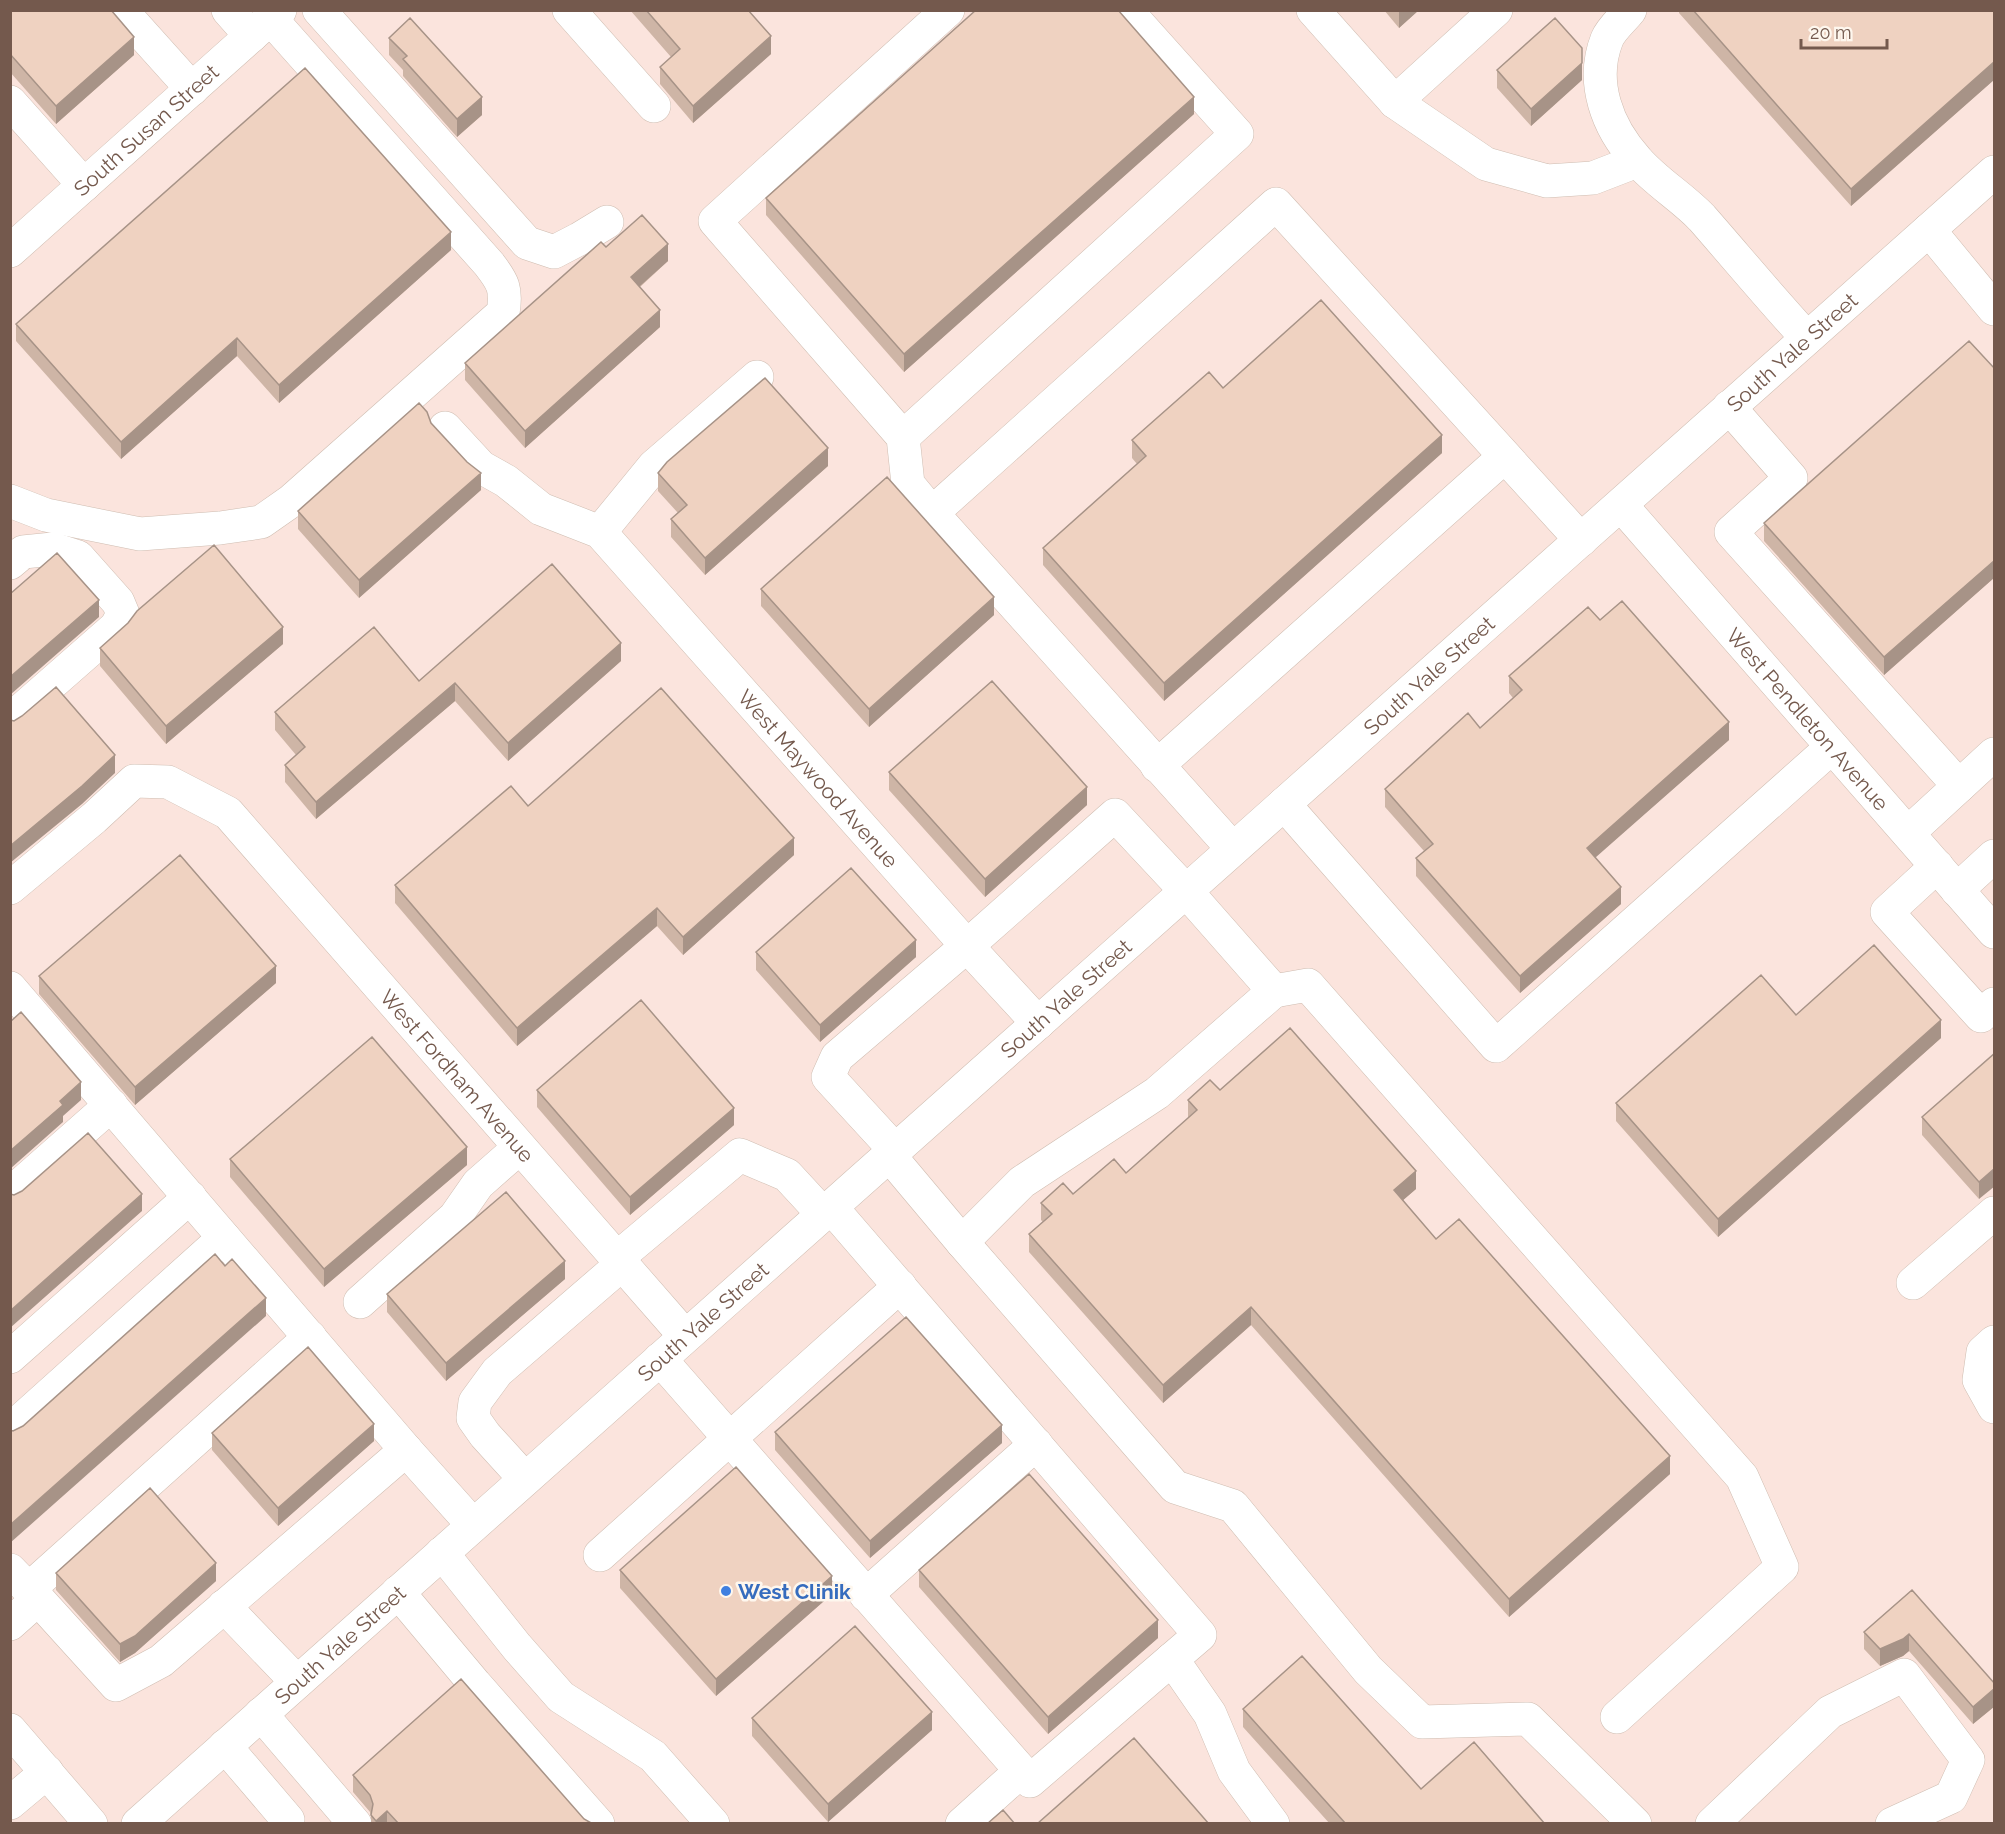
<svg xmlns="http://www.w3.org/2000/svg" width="2005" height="1834" viewBox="0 0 2005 1834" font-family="Raleway,sans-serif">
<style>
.commercial{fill:#fbe4dd}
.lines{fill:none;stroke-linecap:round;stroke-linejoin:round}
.minor-casing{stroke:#cfbdb1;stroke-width:34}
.minor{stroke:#fff;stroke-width:33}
.wall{fill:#ceb5a6}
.shaded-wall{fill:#a79387}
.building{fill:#efd2c1;stroke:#a79387;stroke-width:1.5}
.shop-dot{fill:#3f7fe0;stroke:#fef7ee;stroke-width:2}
.labels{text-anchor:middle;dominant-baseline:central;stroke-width:5;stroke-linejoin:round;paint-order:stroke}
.street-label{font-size:21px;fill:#74594d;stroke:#fef7ee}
.shop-label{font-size:21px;font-weight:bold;fill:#366cbe;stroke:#fef7ee;text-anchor:start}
</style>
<rect width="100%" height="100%" fill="#fbf3e8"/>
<path class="commercial" d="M 11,11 L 1994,11 L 1994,1823 L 11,1823 Z"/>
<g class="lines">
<g class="minor-casing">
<g id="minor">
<path d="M 121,10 L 192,89"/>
<path d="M 228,10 L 251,36"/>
<path d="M 319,10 L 527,243 L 554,252 L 579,239 L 607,222"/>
<path d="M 569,10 L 654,106"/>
<path d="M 1313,10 L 1395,102 L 1496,10"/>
<path d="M 1630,10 C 1623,19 1611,29 1607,39 C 1590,82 1607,127 1637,160 C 1656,182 1682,197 1702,218 C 1737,258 1771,299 1807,338"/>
<path d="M 10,102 L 84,185"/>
<path d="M 1395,102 L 1486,164 L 1547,181 L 1593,178 L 1637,161"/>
<path d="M 1929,230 L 1994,309"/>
<path id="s1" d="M 10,251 L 280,10"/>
<path d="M 1729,407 L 1791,478 L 1731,532 L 1959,786"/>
<path id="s2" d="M 445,428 L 481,467 L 506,481 L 541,509 L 600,532 L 967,946 L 1038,1023"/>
<path d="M 903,437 L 1237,134 L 1126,10"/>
<path d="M 10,501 L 46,515 L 140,534 L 220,528 L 261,522 L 291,501 L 503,313 C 507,289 503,282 489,264 L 271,19"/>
<path id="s3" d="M 1621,505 L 1994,932"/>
<path d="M 932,513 L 908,484 L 903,437 L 715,221 L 948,10"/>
<path d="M 600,532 L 654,466 L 757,377"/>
<path d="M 10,563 L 23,552 L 53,549 L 78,557 L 118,602 L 123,614 L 116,627 L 10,720"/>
<path d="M 1157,766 L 1504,457"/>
<path d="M 1284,804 L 1496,1046 L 1832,747"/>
<path d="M 1908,833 L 1994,754"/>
<path d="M 1233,849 L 932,513 L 1276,204 L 1581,540"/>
<path d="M 1937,866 L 1887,912 L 1981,1016 L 1994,1004"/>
<path id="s4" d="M 10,888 L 94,818 L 134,781 L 168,782 L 228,813 L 685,1336"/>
<path d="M 1957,890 L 1994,856"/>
<path d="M 10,988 L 406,1450 L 473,1525"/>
<path d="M 1274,991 L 1308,985 L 1742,1477 L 1782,1567 L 1617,1717"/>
<path d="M 889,1155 L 962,1242 L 1022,1182 L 1157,1093 L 1274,991 L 1186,891 L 1115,815 L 967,946 L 837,1057 L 828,1077 L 895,1150"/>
<path d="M 10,1194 L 111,1105"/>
<path d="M 962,1242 L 1175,1487 L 1233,1506 L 1368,1670 L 1422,1722 L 1528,1719 L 1635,1824"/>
<path d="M 616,1259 L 740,1155 L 787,1175 L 823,1214"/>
<path d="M 1913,1283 L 1994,1213"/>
<path d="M 360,1302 L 455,1217 L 478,1184 L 519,1148"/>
<path d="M 1994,1342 L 1983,1352 L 1979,1380 L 1994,1407"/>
<path d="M 10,1357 L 190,1197"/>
<path d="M 660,1359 L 1030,1781 L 1200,1635 L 831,1207"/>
<path d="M 10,1430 L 224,1238"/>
<path d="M 525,1479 L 485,1435 L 473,1418 L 475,1402 L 497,1372 L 621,1265"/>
<path d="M 442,1553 L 517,1647 L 561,1697 L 653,1756 L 713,1824"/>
<path d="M 600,1555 L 900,1286"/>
<path d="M 10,1570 L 38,1599 L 10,1624"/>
<path d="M 29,1589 L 310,1337"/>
<path d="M 398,1592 L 475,1684 L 598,1824"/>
<path d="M 866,1595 L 1036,1444"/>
<path d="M 38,1599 L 116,1685 L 161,1661 L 406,1450"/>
<path d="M 224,1606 L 297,1682"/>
<path d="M 1172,1659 L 1210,1714 L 1234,1771 L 1273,1824"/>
<path d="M 261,1714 L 355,1824"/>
<path d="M 10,1730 L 91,1824"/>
<path d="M 225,1746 L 288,1820"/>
<path d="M 10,1803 L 47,1772"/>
<path id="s5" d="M 138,1824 L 1994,172"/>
<path d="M 962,1824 L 1021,1771"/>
<path d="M 1712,1824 L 1830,1712 L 1904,1675 L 1968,1760 L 1951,1797 L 1892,1824"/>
</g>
</g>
<use href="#minor" class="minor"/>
</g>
<path class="wall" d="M 10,10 L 134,55 L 56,124 L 10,72 Z
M 630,10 L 748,10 L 771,54 L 693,123 L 660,84 L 660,67 L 671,57 Z
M 974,10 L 1118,10 L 1194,114 L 904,372 L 766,215 L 766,198 L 975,11 Z
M 1384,10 L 1419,10 L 1399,28 Z
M 1679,10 L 1995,10 L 1995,79 L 1851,206 L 1679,13 Z
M 389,38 L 482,115 L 457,137 L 403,76 L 403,70 L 389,55 Z
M 1582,48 L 1582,80 L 1531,126 L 1497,88 L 1497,70 Z
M 606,247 L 668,261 L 640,287 L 660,327 L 525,448 L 465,380 L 465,363 Z
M 451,250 L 279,403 L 237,356 L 121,459 L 16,341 L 16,324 Z
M 1995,369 L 1995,577 L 1884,675 L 1764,541 L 1764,523 Z
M 1223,388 L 1442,453 L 1164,701 L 1043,565 L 1043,548 L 1137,464 L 1132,458 L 1132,440 Z
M 431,423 L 481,490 L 359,598 L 298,529 L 298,511 Z
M 828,466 L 705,575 L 671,537 L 671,519 L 678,513 L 658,491 L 658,473 Z
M 761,589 L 994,615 L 869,727 L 761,606 Z
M 1600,620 L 1729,740 L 1595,857 L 1621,904 L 1520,993 L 1416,876 L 1416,858 L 1424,851 L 1385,807 L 1385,789 L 1480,728 L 1513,698 L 1509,693 L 1509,676 Z
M 283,644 L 166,744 L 100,666 L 100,648 Z
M 621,661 L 508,761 L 455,701 L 316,819 L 285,782 L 285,765 L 296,755 L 275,730 L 275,712 L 419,681 Z
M 889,772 L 1087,805 L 985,897 L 889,790 Z
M 528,806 L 794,855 L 683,955 L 657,926 L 517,1046 L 395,903 L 395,885 Z
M 756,952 L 916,957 L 820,1042 L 756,970 Z
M 39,976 L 276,983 L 135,1105 L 39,994 Z
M 1796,1015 L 1941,1038 L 1718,1237 L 1616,1121 L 1616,1103 Z
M 1995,1053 L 1979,1199 L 1922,1135 L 1922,1117 Z
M 537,1090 L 734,1125 L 630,1215 L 537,1107 Z
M 1220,1090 L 1416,1189 L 1403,1200 L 1436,1239 L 1670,1474 L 1509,1617 L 1251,1325 L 1163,1403 L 1029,1252 L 1029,1234 L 1043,1222 L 1041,1220 L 1041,1203 L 1073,1194 L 1126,1173 L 1188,1118 L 1188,1100 Z
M 230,1159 L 467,1165 L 324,1287 L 230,1177 Z
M 565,1279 L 446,1381 L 387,1312 L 387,1294 Z
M 775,1432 L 1002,1443 L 870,1558 L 775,1450 Z
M 212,1433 L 374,1441 L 278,1526 L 212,1450 Z
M 620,1570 L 832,1594 L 716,1696 L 620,1588 Z
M 919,1570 L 1158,1638 L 1048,1734 L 919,1587 Z
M 56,1573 L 216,1581 L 135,1653 L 120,1662 L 56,1590 Z
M 1912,1590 L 1995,1684 L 1995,1706 L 1973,1724 L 1909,1651 L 1903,1656 L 1880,1666 L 1864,1649 L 1864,1632 Z
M 1243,1709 L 1421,1789 L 1545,1824 L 1330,1824 L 1243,1727 Z
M 752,1718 L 932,1730 L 828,1822 L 752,1736 Z
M 353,1775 L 584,1819 L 593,1824 L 371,1824 L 371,1816 L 370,1812 L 353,1792 Z"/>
<path class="shaded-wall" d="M 1399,10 L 1419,10 L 1399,28 Z
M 771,36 L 771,54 L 693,123 L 693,106 Z
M 134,37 L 134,55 L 56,124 L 56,106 Z
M 1995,61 L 1995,79 L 1851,206 L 1851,189 Z
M 1582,63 L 1582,80 L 1531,126 L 1531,109 Z
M 482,97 L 482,115 L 457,137 L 457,119 Z
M 1194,97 L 1194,114 L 904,372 L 904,354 Z
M 451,232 L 451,250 L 279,403 L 279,385 Z
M 668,244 L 668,261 L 631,294 L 631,277 Z
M 660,310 L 660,327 L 525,448 L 525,431 Z
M 237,338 L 237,356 L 121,459 L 121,442 Z
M 1442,435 L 1442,453 L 1164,701 L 1164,683 Z
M 828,448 L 828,466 L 705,575 L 705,558 Z
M 481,473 L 481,490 L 359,598 L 359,580 Z
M 1995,560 L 1995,577 L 1884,675 L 1884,657 Z
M 994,597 L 994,615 L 869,727 L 869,709 Z
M 99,600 L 99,617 L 10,695 L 10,677 Z
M 283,627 L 283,644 L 166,744 L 166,726 Z
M 621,643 L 621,661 L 508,761 L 508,743 Z
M 455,683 L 455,701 L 316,819 L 316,802 Z
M 1729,722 L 1729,740 L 1587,865 L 1587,848 Z
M 115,755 L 115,773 L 82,804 L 10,863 L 10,846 Z
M 1087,787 L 1087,805 L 985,897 L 985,879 Z
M 794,838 L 794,855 L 683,955 L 683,937 Z
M 1621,887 L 1621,904 L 1520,993 L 1520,976 Z
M 657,908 L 657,926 L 517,1046 L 517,1028 Z
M 916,940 L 916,957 L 820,1042 L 820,1025 Z
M 276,966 L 276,983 L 135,1105 L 135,1087 Z
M 1941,1020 L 1941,1038 L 1718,1237 L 1718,1219 Z
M 81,1082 L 81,1100 L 63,1116 L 63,1122 L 10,1169 L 10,1151 L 60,1101 Z
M 734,1108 L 734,1125 L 630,1215 L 630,1197 Z
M 467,1147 L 467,1165 L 324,1287 L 324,1269 Z
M 1995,1168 L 1995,1186 L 1979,1199 L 1979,1182 Z
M 1416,1171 L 1416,1189 L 1394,1208 L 1394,1190 Z
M 142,1194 L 142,1211 L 10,1328 L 10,1311 Z
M 565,1261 L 565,1279 L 446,1381 L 446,1363 Z
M 266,1298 L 266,1316 L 10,1543 L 10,1525 Z
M 1251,1307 L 1251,1325 L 1163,1403 L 1163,1385 Z
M 374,1424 L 374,1441 L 278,1526 L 278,1508 Z
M 1002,1425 L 1002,1443 L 870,1558 L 870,1541 Z
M 1670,1456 L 1670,1474 L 1509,1617 L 1509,1599 Z
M 216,1563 L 216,1581 L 135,1653 L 120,1662 L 120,1644 Z
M 832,1576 L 832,1594 L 716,1696 L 716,1679 Z
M 1158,1620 L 1158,1638 L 1048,1734 L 1048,1717 Z
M 1909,1634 L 1909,1651 L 1903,1656 L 1880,1666 L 1880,1649 Z
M 1995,1688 L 1995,1706 L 1973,1724 L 1973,1707 Z
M 932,1712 L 932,1730 L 828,1822 L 828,1804 Z
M 387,1811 L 387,1824 L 376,1824 L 376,1821 Z"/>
<path class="building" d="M 10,10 L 111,10 L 134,37 L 56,106 L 10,54 Z
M 646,10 L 748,10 L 771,36 L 693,106 L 660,67 L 680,49 Z
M 976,10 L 1118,10 L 1194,97 L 904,354 L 766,198 Z
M 1693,10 L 1995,10 L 1995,61 L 1851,189 Z
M 410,18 L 482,97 L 457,119 L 403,59 L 407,56 L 389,38 Z
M 1555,18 L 1582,48 L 1582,63 L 1531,109 L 1497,70 Z
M 305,68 L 451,232 L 279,385 L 237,338 L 121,442 L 16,324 Z
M 642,215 L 668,244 L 631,277 L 660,310 L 525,431 L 465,363 L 601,242 L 606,247 Z
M 1321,300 L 1442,435 L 1164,683 L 1043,548 L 1146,456 L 1132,440 L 1209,372 L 1223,388 Z
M 1969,341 L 1995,369 L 1995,560 L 1884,657 L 1764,523 Z
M 765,378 L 828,448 L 705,558 L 671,519 L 687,505 L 658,473 L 667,462 Z
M 419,403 L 427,412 L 431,423 L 467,462 L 481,473 L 359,580 L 298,511 Z
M 887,477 L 994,597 L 869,709 L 761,589 Z
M 214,545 L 283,627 L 166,726 L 100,648 L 128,623 L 137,611 Z
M 57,553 L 99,600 L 10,677 L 10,594 Z
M 552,564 L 621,643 L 508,743 L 455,683 L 316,802 L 285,765 L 305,747 L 275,712 L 374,627 L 419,681 Z
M 1622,601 L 1729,722 L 1587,848 L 1621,887 L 1520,976 L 1416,858 L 1433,844 L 1385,789 L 1468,713 L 1480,728 L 1522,690 L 1509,676 L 1588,607 L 1600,620 Z
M 992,681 L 1087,787 L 985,879 L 889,772 Z
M 56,687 L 115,755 L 82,786 L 10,846 L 10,720 L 14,721 L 22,716 Z
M 661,688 L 794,838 L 683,937 L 657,908 L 517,1028 L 395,885 L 511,786 L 528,806 Z
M 180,855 L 276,966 L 135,1087 L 39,976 Z
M 851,868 L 916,940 L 820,1025 L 756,952 Z
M 1874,945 L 1941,1020 L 1718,1219 L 1616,1103 L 1761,975 L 1796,1015 Z
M 641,1000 L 734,1108 L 630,1197 L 537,1090 Z
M 21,1012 L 81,1082 L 60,1101 L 63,1105 L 10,1151 L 10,1022 Z
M 1290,1028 L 1416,1171 L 1394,1190 L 1436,1239 L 1459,1219 L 1670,1456 L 1509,1599 L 1251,1307 L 1163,1385 L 1029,1234 L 1052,1214 L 1041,1203 L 1063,1183 L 1073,1194 L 1114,1159 L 1126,1173 L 1197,1110 L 1188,1100 L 1210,1080 L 1220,1090 Z
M 372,1037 L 467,1147 L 324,1269 L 230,1159 Z
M 1995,1053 L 1995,1168 L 1979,1182 L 1922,1117 Z
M 88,1133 L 142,1194 L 10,1311 L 10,1194 L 14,1195 L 22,1191 Z
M 506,1192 L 565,1261 L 446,1363 L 387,1294 Z
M 215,1254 L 225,1266 L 232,1259 L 266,1298 L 10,1525 L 10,1430 L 13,1431 L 23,1426 Z
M 906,1317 L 1002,1425 L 870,1541 L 775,1432 Z
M 308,1347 L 374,1424 L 278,1508 L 212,1433 Z
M 736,1467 L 832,1576 L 716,1679 L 620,1570 Z
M 1029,1474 L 1158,1620 L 1048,1717 L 919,1570 Z
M 150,1488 L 216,1563 L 135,1636 L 120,1644 L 56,1573 Z
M 1912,1590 L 1995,1684 L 1995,1688 L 1973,1707 L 1909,1634 L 1903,1639 L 1880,1649 L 1864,1632 Z
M 855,1626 L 932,1712 L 828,1804 L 752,1718 Z
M 1302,1656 L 1421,1789 L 1474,1742 L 1545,1824 L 1346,1824 L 1243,1709 Z
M 461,1679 L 584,1819 L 593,1824 L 399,1824 L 387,1811 L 376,1821 L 371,1815 L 373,1804 L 370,1795 L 353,1775 Z
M 1134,1738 L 1209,1824 L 1037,1824 Z
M 1003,1810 L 1015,1824 L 987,1824 Z"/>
<circle class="shop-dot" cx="726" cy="1591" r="6"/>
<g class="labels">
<g class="street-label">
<text stroke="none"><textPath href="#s1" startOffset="182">South Susan Street</textPath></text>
<text stroke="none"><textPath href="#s5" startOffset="2214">South Yale Street</textPath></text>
<text stroke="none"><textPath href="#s5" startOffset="1728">South Yale Street</textPath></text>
<text stroke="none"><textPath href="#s3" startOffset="284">West Pendleton Avenue</textPath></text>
<text stroke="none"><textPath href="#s2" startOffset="519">West Maywood Avenue</textPath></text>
<text stroke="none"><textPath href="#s5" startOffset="1242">South Yale Street</textPath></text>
<text stroke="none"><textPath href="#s4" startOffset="614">West Fordham Avenue</textPath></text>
<text stroke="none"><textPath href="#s5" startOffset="756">South Yale Street</textPath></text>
<text stroke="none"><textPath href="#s5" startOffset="270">South Yale Street</textPath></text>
</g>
<g class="shop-label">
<text x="738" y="1591">West Clinik</text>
</g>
</g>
<rect width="2005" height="1834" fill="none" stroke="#74594d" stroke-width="24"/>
<path d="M1801 39v9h86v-9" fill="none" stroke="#74594d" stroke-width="3"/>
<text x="1810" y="39" font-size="18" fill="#74594d" stroke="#fef7ee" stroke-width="4.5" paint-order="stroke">20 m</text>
</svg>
